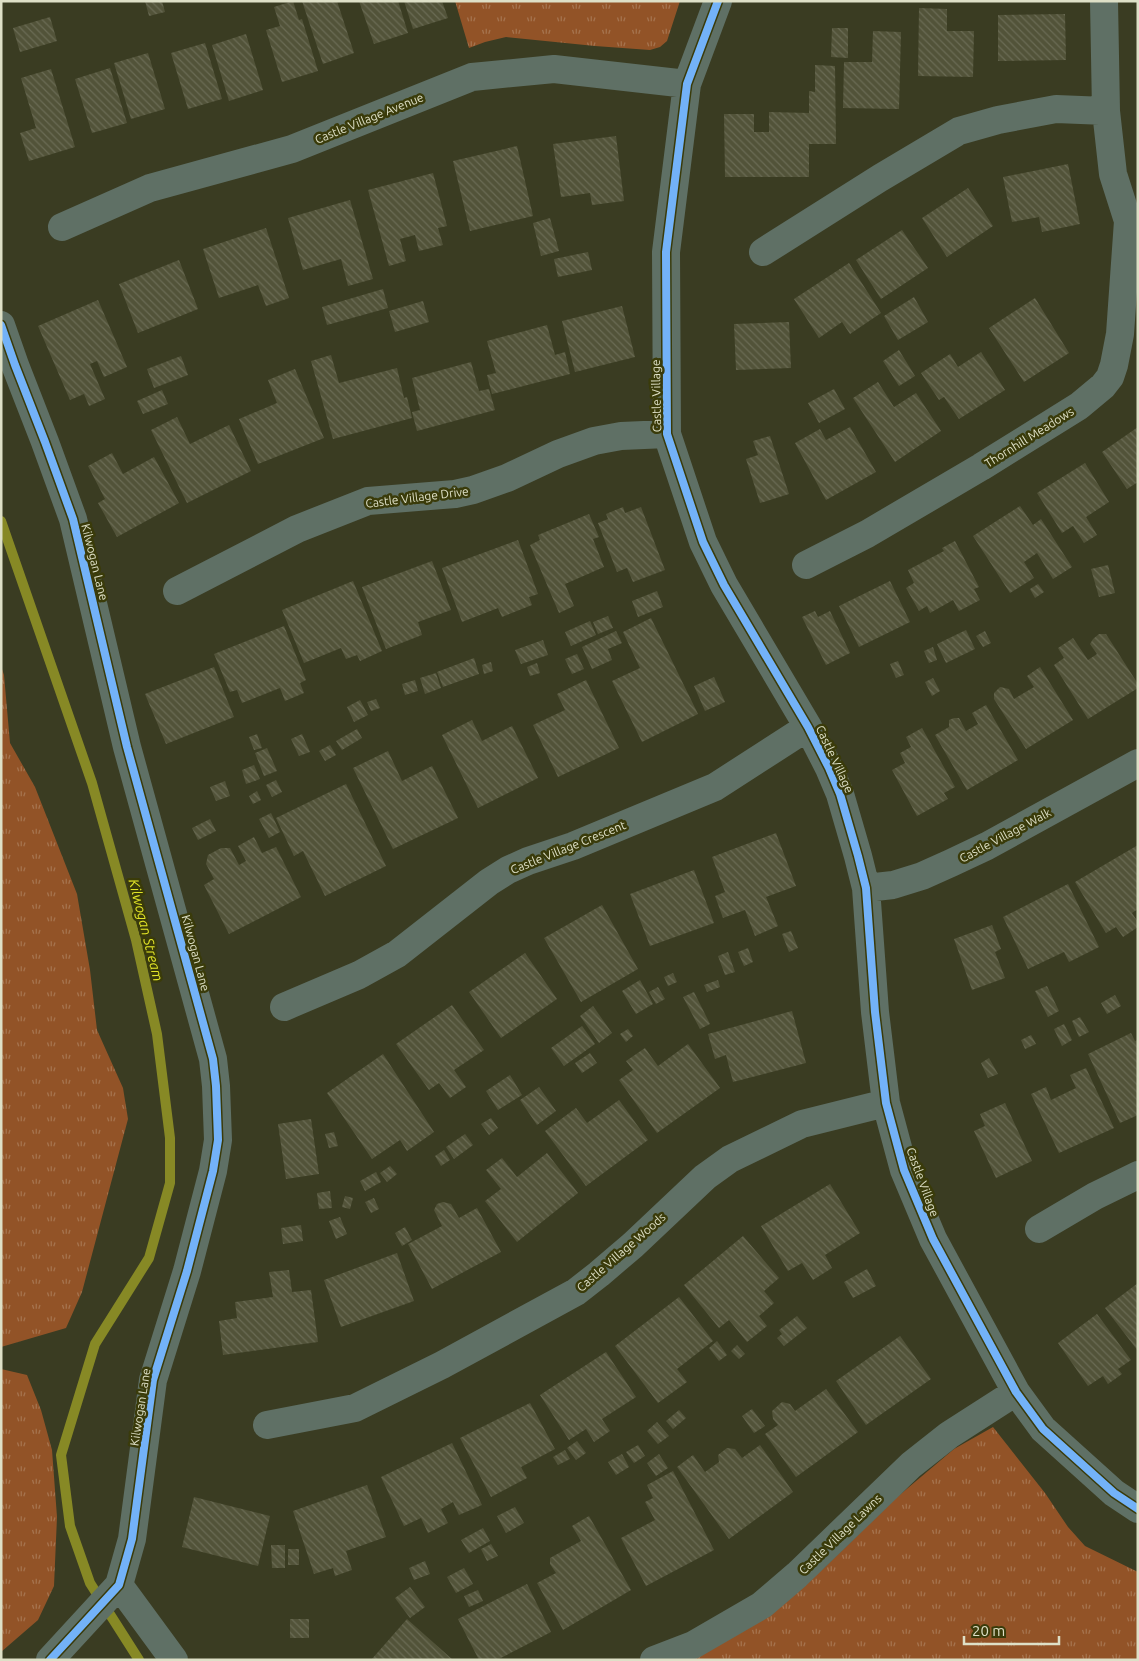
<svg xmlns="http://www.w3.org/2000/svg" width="1139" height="1661" viewBox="0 0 1139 1661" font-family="Ubuntu,sans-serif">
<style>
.grass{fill:url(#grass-tufts)}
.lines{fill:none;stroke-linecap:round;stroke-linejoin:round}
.stream{stroke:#878925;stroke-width:10}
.building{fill:url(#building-back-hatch)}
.minor{stroke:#5f7065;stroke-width:28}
.cycleway-casing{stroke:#3a3b0a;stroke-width:11}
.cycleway{stroke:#73b2f8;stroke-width:8}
.labels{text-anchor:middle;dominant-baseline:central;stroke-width:5;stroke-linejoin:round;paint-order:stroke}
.street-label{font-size:12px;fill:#dee0c7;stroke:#3a3b0a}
.water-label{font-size:14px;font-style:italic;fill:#e2e528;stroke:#3a3b0a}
</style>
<defs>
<pattern id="grass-tufts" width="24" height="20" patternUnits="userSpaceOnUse" patternTransform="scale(1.25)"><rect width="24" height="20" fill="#925327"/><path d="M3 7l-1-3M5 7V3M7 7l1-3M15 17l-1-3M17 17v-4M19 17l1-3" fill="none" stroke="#a6744f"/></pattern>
<pattern id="building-back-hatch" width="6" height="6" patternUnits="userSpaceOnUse" patternTransform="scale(1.25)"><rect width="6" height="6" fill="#525339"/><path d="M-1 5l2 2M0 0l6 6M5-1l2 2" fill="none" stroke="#6a6b54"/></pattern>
</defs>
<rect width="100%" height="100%" fill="#3a3c22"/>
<path class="grass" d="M 455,1 L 680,1 L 667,41 L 660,47 L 650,50 L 595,46 L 506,37 L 485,42 L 469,48 Z
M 1,666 L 4,675 L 10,743 L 35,787 L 77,894 L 90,970 L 97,1030 L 123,1088 L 128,1119 L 82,1292 L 66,1328 L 1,1347 Z
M 1,1369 L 27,1375 L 41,1410 L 52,1450 L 57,1517 L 54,1586 L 38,1620 L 1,1652 Z
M 993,1427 L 1045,1493 L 1068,1527 L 1085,1546 L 1138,1572 L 1138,1660 L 684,1660 L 768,1616 L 825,1567 L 896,1498 L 954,1449 Z"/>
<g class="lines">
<path class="stream" d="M 1,521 L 92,783 L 136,940 L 157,1034 L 170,1138 L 170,1183 L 149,1258 L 95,1344 L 61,1455 L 70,1526 L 90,1583 L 139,1660"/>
</g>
<path class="building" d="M 145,1 L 162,1 L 165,12 L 149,16 Z
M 293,1 L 299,20 L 302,19 L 318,71 L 282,82 L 266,30 L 280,26 L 274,7 Z
M 302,1 L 337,1 L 354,53 L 323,64 Z
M 359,1 L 398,1 L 408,33 L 374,44 Z
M 404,1 L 442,1 L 448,18 L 413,29 Z
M 919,8 L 947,9 L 947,31 L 974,31 L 973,77 L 918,76 Z
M 1065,14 L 1066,60 L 998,61 L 998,15 Z
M 50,17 L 57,41 L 20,52 L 13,28 Z
M 832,28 L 848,28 L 848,58 L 831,57 Z
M 873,31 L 901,32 L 899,109 L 843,108 L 844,62 L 872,62 Z
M 246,34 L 263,90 L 229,101 L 212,45 Z
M 205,43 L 222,99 L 188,109 L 171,53 Z
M 148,53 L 165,109 L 131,119 L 114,63 Z
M 815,65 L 835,66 L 836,144 L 809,144 L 809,177 L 725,177 L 724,114 L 754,114 L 754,132 L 769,132 L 769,112 L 809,113 L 809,91 L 815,92 Z
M 110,68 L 127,123 L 92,133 L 75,79 Z
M 51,69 L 75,147 L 29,161 L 20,133 L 36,128 L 21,78 Z
M 616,136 L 624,201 L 592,205 L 590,193 L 561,197 L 553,144 Z
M 517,146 L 533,216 L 470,231 L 453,161 Z
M 1068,164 L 1080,224 L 1042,232 L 1039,217 L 1012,222 L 1003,177 Z
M 433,173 L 447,226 L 438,228 L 443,245 L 419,251 L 415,235 L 400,239 L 406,261 L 389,266 L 368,190 Z
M 968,188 L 993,226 L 947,257 L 922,218 Z
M 350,200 L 373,279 L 348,286 L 341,259 L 303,270 L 288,218 Z
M 550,218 L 559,251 L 541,256 L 533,223 Z
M 266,228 L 289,298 L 266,306 L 258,285 L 219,298 L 203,249 Z
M 902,230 L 928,268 L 881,299 L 856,260 Z
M 588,252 L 592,270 L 558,277 L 554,259 Z
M 179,260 L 198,309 L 138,333 L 119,284 Z
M 849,263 L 881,313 L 850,334 L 842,322 L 819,338 L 794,299 Z
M 383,289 L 388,308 L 327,325 L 322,307 Z
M 914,297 L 928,322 L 898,340 L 884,316 Z
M 1035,298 L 1069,353 L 1024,382 L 989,328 Z
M 98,300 L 127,367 L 104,377 L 97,361 L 90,364 L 105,399 L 89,406 L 84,394 L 70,400 L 38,326 Z
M 423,301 L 429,322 L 395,332 L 389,311 Z
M 622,306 L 635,357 L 575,372 L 562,321 Z
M 789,322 L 791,368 L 736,370 L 734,324 Z
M 547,325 L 555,355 L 565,352 L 570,374 L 492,394 L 487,375 L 496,373 L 487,341 Z
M 899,350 L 915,376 L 899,386 L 883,361 Z
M 981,352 L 1005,390 L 959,419 L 944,397 L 939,400 L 921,373 L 950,354 L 958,367 Z
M 331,355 L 339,383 L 397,368 L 404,398 L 407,397 L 412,418 L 333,439 L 311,361 Z
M 181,356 L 188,375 L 154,388 L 147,369 Z
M 471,362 L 479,391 L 489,389 L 495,410 L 417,431 L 412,412 L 420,410 L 412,378 Z
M 295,369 L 324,438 L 258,464 L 239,419 L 277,403 L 268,380 Z
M 878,382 L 894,407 L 916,393 L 941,431 L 895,462 L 853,398 Z
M 834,389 L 845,409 L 819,423 L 808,403 Z
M 162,390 L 168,404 L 143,414 L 137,401 Z
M 177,417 L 190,444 L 229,425 L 251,471 L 187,503 L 151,430 Z
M 850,427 L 876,472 L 826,500 L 795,443 L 820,429 L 826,440 Z
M 1138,427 L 1138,482 L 1127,489 L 1102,452 Z
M 770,436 L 789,494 L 760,503 L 746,459 L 758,455 L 753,441 Z
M 112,453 L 123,474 L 154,457 L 179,503 L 117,537 L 98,503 L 105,499 L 88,466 Z
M 1085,463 L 1109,502 L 1086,517 L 1097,535 L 1084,543 L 1073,526 L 1062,533 L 1037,493 Z
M 1020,506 L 1033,525 L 1041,519 L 1072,567 L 1053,579 L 1037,553 L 1024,562 L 1034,578 L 1010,593 L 973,536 Z
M 623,507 L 625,513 L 641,507 L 665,570 L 633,582 L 627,568 L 617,572 L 598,523 L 608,519 L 606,514 Z
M 589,514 L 599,537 L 593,539 L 604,567 L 565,584 L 574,606 L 559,613 L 530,545 L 540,540 L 538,535 Z
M 518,540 L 538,594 L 529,597 L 532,605 L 502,617 L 498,608 L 462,622 L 442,568 Z
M 955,541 L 979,587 L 974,589 L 980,600 L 959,611 L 953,600 L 930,613 L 927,606 L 919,611 L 906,588 L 914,583 L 908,570 L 944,551 L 942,548 Z
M 432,561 L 451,610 L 418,622 L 422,635 L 386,649 L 362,587 Z
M 1108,565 L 1115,593 L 1099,597 L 1091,569 Z
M 353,581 L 382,651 L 360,661 L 357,655 L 346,659 L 341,648 L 304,663 L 282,610 Z
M 890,581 L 910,622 L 859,647 L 839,606 Z
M 1038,584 L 1044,592 L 1035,598 L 1030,589 Z
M 657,591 L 663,607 L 638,617 L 632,601 Z
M 815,611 L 818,617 L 830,611 L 850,653 L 826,665 L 802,617 Z
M 608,616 L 613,628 L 598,634 L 593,622 Z
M 651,618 L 698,714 L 642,742 L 612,681 L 640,668 L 623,632 Z
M 590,621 L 596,635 L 571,646 L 565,632 Z
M 284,626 L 306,680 L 300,683 L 304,693 L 285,701 L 280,688 L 242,703 L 237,690 L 230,692 L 214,654 Z
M 966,630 L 975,649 L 946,663 L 937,644 Z
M 616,631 L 622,643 L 608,649 L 612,660 L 592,669 L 582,647 Z
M 985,631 L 991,643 L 983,647 L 976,636 Z
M 1099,634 L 1106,634 L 1138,684 L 1138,688 L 1088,719 L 1054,665 L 1064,658 L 1058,648 L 1073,638 L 1088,660 L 1097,654 L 1090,644 L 1093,639 Z
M 543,640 L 548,655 L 521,664 L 515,650 Z
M 933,647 L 937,660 L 929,663 L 924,651 Z
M 577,654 L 584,669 L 572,674 L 565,659 Z
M 474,658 L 479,674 L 443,687 L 437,672 Z
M 898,661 L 904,675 L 896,678 L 890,664 Z
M 491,662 L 493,671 L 484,674 L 482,665 Z
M 537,663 L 540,673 L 530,676 L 527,667 Z
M 214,667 L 234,717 L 166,744 L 145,694 Z
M 1040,667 L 1073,720 L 1026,749 L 994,699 L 994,693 L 1000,687 L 1009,689 L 1014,699 L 1034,687 L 1027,676 Z
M 436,673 L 441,688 L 425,694 L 420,678 Z
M 714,677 L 725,702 L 705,711 L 694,686 Z
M 933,678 L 940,691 L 932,696 L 925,682 Z
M 415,680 L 418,691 L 405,695 L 402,684 Z
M 586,680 L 619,748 L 558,777 L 533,725 L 565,710 L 557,694 Z
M 376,699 L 380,708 L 371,711 L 367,702 Z
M 360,700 L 368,715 L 354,722 L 347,707 Z
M 986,705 L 1018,760 L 967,790 L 935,735 L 949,727 L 949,720 L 954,718 L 959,718 L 966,731 L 978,724 L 972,713 Z
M 472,720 L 482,741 L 512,726 L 538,778 L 478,808 L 442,735 Z
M 922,728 L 955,787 L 944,793 L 948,799 L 917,816 L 892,770 L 905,763 L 900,753 L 911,747 L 906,737 Z
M 357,729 L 362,738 L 342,750 L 336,741 Z
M 257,734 L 262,748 L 254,750 L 249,737 Z
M 302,734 L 310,752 L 299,756 L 291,739 Z
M 330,745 L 336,755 L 325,761 L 319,751 Z
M 267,748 L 277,771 L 264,776 L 255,753 Z
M 388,751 L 402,781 L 432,766 L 458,818 L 393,849 L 353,768 Z
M 254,765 L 260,779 L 246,784 L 242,770 Z
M 276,780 L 282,792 L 272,797 L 266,785 Z
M 225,781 L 230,796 L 216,801 L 210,787 Z
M 346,784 L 386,866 L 325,896 L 303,851 L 294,856 L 276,818 Z
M 257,791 L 261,800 L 253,804 L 249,796 Z
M 271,813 L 280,832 L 269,838 L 259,819 Z
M 210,819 L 216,831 L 198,840 L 192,828 Z
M 776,833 L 796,886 L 766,897 L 778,926 L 755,936 L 745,910 L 723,918 L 715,896 L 725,892 L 712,857 Z
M 254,837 L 262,853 L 276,847 L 301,897 L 229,934 L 204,885 L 214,879 L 206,864 L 208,855 L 221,848 L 230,848 L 239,865 L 246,861 L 238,846 Z
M 1138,845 L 1138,909 L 1132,913 L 1138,922 L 1138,927 L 1123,937 L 1116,927 L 1106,933 L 1075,882 Z
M 694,870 L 714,923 L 650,946 L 630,894 Z
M 1068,884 L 1099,947 L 1069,962 L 1064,952 L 1028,969 L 1003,917 Z
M 602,905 L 638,969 L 581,1002 L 544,938 Z
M 992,925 L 1001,949 L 995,952 L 1005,978 L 972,990 L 954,939 Z
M 791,931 L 798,948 L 789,952 L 782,934 Z
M 748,948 L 753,962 L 744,966 L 738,952 Z
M 728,952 L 735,972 L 725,975 L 718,956 Z
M 525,953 L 557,999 L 501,1038 L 469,992 Z
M 673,973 L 677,982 L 668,986 L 664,977 Z
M 640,980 L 653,1004 L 636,1014 L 622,991 Z
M 718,980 L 720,987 L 707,992 L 704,985 Z
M 1047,986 L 1059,1011 L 1048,1017 L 1035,991 Z
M 658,987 L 665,999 L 656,1004 L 649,992 Z
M 694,992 L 710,1024 L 700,1029 L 683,997 Z
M 1115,995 L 1121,1006 L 1107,1014 L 1101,1003 Z
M 452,1005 L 484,1050 L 454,1070 L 466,1087 L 450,1098 L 439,1083 L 429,1090 L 396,1044 Z
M 593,1006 L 612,1033 L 599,1043 L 580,1016 Z
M 792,1011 L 806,1063 L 733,1082 L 726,1055 L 715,1059 L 708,1034 Z
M 1080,1017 L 1089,1032 L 1079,1037 L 1072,1021 Z
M 1064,1024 L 1072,1040 L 1062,1046 L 1054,1029 Z
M 582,1026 L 595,1044 L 564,1066 L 551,1048 Z
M 628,1029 L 633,1036 L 626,1042 L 620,1034 Z
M 1131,1033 L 1135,1041 L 1138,1040 L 1138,1115 L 1120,1123 L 1088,1054 Z
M 1031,1035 L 1036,1044 L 1025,1049 L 1021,1040 Z
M 688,1044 L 720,1088 L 657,1133 L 619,1080 L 633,1070 L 626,1061 L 645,1048 L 658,1066 Z
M 590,1053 L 597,1063 L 582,1073 L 575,1063 Z
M 383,1054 L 434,1132 L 407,1151 L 400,1140 L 372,1159 L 327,1093 Z
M 989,1058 L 998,1074 L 988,1078 L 981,1063 Z
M 1086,1068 L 1114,1128 L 1059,1153 L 1031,1094 L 1046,1087 L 1051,1100 L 1076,1088 L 1070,1075 Z
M 510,1075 L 522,1095 L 498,1110 L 486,1091 Z
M 539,1087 L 556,1111 L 537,1125 L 520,1100 Z
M 619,1100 L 648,1140 L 586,1186 L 545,1131 L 576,1108 L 587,1123 Z
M 1005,1103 L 1032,1161 L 996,1178 L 974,1131 L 985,1126 L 980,1114 Z
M 491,1118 L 498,1128 L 489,1135 L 481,1124 Z
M 311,1119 L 319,1174 L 286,1179 L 278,1124 Z
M 334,1132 L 338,1146 L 329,1148 L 325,1134 Z
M 465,1134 L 473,1145 L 454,1159 L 446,1147 Z
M 444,1150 L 450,1160 L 441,1166 L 435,1156 Z
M 547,1153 L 578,1193 L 517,1242 L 485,1201 L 501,1189 L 486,1170 L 502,1158 L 517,1177 Z
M 390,1166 L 397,1174 L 387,1182 L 380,1173 Z
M 376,1172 L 381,1182 L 365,1191 L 360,1181 Z
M 830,1184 L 860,1233 L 825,1255 L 832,1268 L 813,1280 L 802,1263 L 788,1271 L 761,1226 Z
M 330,1191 L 332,1208 L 319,1209 L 317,1193 Z
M 345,1196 L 353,1198 L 350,1209 L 342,1207 Z
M 374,1198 L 379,1209 L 371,1213 L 365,1202 Z
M 443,1202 L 451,1204 L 459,1218 L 477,1208 L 501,1252 L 432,1289 L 408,1244 L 442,1226 L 434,1210 L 437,1204 Z
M 340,1217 L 347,1234 L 336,1239 L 329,1221 Z
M 301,1225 L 303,1241 L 283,1244 L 281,1228 Z
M 405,1227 L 412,1240 L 402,1246 L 395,1233 Z
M 743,1236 L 779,1278 L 764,1291 L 774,1303 L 759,1316 L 767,1326 L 747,1342 L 729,1320 L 719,1328 L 684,1285 Z
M 397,1253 L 414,1301 L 341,1327 L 324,1280 Z
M 867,1269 L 876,1286 L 853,1298 L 844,1282 Z
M 289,1270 L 292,1292 L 311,1290 L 318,1342 L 223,1355 L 219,1321 L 237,1318 L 235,1302 L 273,1297 L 269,1272 Z
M 1138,1283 L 1138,1351 L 1105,1308 Z
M 679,1297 L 713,1341 L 677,1369 L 687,1382 L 658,1403 L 615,1346 Z
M 1097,1314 L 1131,1360 L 1118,1369 L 1122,1374 L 1108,1384 L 1103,1376 L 1088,1386 L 1058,1343 Z
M 797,1316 L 807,1328 L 784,1346 L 777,1338 L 782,1334 L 779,1330 Z
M 900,1336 L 931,1379 L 866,1425 L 836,1381 Z
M 717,1341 L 727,1355 L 719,1361 L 709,1348 Z
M 737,1345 L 745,1354 L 739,1359 L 731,1351 Z
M 606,1352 L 636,1397 L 602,1419 L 610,1431 L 594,1442 L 586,1429 L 569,1440 L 540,1395 Z
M 826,1389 L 858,1432 L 796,1477 L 765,1434 L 778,1425 L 773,1419 L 772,1411 L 782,1402 L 790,1404 L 795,1411 Z
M 530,1403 L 555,1449 L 521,1467 L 527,1478 L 491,1497 L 460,1438 Z
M 752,1409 L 765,1426 L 754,1433 L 742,1416 Z
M 679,1410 L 686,1418 L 673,1429 L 666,1421 Z
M 657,1422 L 669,1436 L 658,1444 L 647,1431 Z
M 577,1441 L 586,1453 L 576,1460 L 567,1448 Z
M 452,1443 L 482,1505 L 459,1515 L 453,1502 L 441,1509 L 448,1523 L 428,1533 L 421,1518 L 404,1526 L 381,1477 Z
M 638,1445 L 645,1456 L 634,1463 L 626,1452 Z
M 760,1445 L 793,1492 L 729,1539 L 677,1467 L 693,1455 L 705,1472 L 719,1462 L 718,1455 L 727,1448 L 735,1449 L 742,1458 Z
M 565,1450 L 570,1459 L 558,1465 L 553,1457 Z
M 622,1454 L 629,1467 L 616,1475 L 608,1462 Z
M 659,1454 L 668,1468 L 656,1476 L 647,1463 Z
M 673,1471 L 714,1550 L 646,1586 L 621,1538 L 655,1520 L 645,1502 L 653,1498 L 647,1485 Z
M 367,1485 L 386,1537 L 346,1551 L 352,1570 L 335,1576 L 333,1568 L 314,1574 L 293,1511 Z
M 194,1497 L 270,1516 L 258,1566 L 182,1547 Z
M 515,1507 L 524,1523 L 506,1533 L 497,1516 Z
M 589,1516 L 631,1590 L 563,1630 L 537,1583 L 556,1573 L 550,1564 L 550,1558 L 581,1541 L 572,1526 Z
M 483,1528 L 490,1541 L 469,1553 L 461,1540 Z
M 491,1544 L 498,1556 L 487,1561 L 481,1549 Z
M 271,1545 L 285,1545 L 285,1568 L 272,1568 Z
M 288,1549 L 299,1549 L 299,1565 L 288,1565 Z
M 425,1561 L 430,1574 L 414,1580 L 409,1568 Z
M 464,1568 L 473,1584 L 456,1593 L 447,1577 Z
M 527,1584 L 551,1632 L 497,1660 L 479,1660 L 458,1619 Z
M 410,1587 L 425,1607 L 410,1618 L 395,1598 Z
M 478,1590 L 483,1601 L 469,1607 L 464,1596 Z
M 290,1619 L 309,1619 L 309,1638 L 290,1638 Z
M 407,1619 L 453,1660 L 371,1660 Z"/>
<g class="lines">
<path class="minor" d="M 718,1 L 687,84 L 666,252 L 667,434 L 703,542 L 724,585 L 808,727 L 829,768 L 840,794 L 858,856 L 866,888 L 875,1012 L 886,1103 L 904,1170 L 933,1239 L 1016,1392 L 1043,1429 L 1114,1493 L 1138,1509
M 62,227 L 150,188 L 292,149 L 472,77 L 554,69 L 687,84
M 763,252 L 880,178 L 959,131 L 998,120 L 1056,109 L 1106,111
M 1,325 L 15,365 L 45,442 L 73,519 L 127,747 L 213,1059 L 216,1086 L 218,1140 L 213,1171 L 187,1271 L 153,1380 L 132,1539 L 119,1585 L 50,1660
M 806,565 L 867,534 L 981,467 L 1079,406 L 1103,386 L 1110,377 L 1114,365 L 1120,334 L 1128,221 L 1113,174 L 1106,111 L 1104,1
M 177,591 L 297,529 L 368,501 L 455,494 L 473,490 L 507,478 L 558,454 L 594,441 L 621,436 L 667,434
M 866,888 L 893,885 L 922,876 L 951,863 L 987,846 L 1138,763
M 284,1007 L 359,975 L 397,954 L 489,882 L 508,870 L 528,861 L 573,846 L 715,787 L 808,727
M 1039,1229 L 1095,1196 L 1138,1175
M 267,1425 L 355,1408 L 442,1365 L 576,1292 L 599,1274 L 633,1245 L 705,1177 L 730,1159 L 802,1124 L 886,1103
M 119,1585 L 174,1660
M 654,1660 L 693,1645 L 762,1605 L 797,1575 L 911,1465 L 949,1435 L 1016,1392"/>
<g class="cycleway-casing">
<path id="cycleway" d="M 718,1 L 687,84 L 666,252 L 667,434 L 703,542 L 724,585 L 808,727 L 829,768 L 840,794 L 858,856 L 866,888 L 875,1012 L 886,1103 L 904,1170 L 933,1239 L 1016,1392 L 1043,1429 L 1114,1493 L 1138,1509
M 1,325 L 15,365 L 45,442 L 73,519 L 127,747 L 213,1059 L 216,1086 L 218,1140 L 213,1171 L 187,1271 L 153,1380 L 132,1539 L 119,1585 L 50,1660"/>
</g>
<use href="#cycleway" class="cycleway"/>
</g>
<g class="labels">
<g class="street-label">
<text transform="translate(369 118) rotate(-22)">Castle Village Avenue</text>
<text transform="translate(656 396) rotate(-91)">Castle Village</text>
<text transform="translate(1029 437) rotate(-32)">Thornhill Meadows</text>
<text transform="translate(417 497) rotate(-7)">Castle Village Drive</text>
<text transform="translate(95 562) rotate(76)">Kilwogan Lane</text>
<text transform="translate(835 759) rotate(65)">Castle Village</text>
<text transform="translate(1005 835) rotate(-28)">Castle Village Walk</text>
<text transform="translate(568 847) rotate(-22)">Castle Village Crescent</text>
<text transform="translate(196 953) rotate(75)">Kilwogan Lane</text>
<text transform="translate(923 1182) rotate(70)">Castle Village</text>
<text transform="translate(621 1252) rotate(-41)">Castle Village Woods</text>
<text transform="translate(140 1407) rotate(-81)">Kilwogan Lane</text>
<text transform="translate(840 1534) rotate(-44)">Castle Village Lawns</text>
</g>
<g class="water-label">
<text transform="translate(146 930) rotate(76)">Kilwogan Stream</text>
</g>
</g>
<rect width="1139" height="1661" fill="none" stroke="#dee0c7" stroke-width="5"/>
<path d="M964 1636v8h95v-8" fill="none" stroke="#dee0c7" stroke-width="2.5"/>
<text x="972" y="1636" font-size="15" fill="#dee0c7" stroke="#3a3b0a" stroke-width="4" paint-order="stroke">20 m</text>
</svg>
